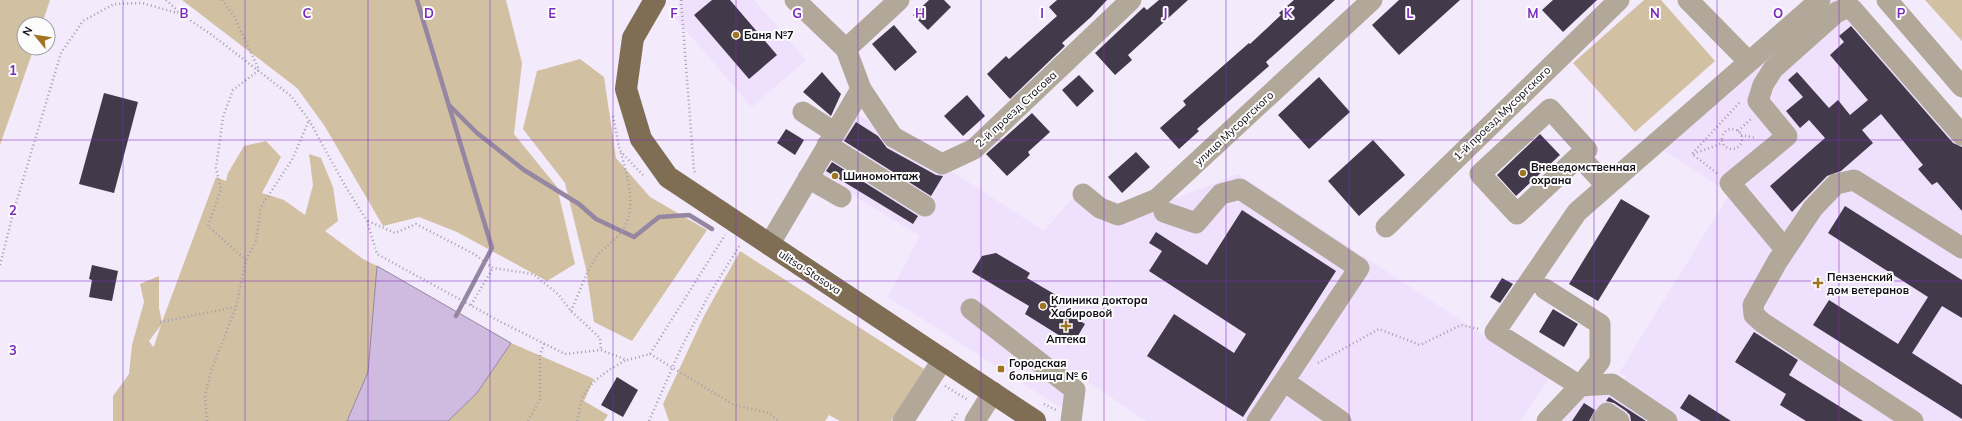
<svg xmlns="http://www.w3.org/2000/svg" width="1962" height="421" viewBox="0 0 1962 421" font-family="Mulish,sans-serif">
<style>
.built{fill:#efe0fd}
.green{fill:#d2c0a2;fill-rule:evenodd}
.water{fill:#cebbdf;stroke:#9586a2}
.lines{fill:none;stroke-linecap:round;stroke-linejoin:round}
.stream{stroke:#9586a2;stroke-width:4.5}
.building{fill:#42394a}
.path{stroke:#a59dac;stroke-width:2.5;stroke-dasharray:1 3;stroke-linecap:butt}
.minor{stroke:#b2a899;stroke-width:21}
.major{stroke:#7f6e53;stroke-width:22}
.grid{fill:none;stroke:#7b2cbf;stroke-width:1;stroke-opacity:0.55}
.poi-dot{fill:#9f7524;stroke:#fcfcfc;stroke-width:1.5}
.labels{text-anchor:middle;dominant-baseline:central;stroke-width:4;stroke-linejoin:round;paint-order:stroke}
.poi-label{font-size:11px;font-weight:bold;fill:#0f0b12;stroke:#fcfcfc;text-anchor:start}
.street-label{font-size:11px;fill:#0f0b12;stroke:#fcfcfc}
.grid-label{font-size:13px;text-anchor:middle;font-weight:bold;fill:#7b2cbf;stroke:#fcfcfc;stroke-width:4;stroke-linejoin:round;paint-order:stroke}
</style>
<rect width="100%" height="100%" fill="#f3eafc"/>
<path class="built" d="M 683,0 L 754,0 L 806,60 L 752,107 L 670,12 Z
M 1830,0 L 1851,0 L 1962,123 L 1962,421 L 1563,421 L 1580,397 L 1609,388 L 1627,377 L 1619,373 L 1730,193 L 1662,149 Z
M 846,107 L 959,176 L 1044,231 L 1075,195 L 1113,223 L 1238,174 L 1549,378 L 1520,421 L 1146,421 L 1077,374 L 1063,409 L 888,297 L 920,236 L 810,169 Z"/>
<path class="green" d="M 0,0 L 50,0 L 42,24 L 24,24 L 24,48 L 34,48 L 0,145 Z
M 182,0 L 506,0 L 522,63 L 514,134 L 557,187 L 575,264 L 547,281 L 457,232 L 419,217 L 383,226 L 324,125 L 297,88 Z
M 1644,0 L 1661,0 L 1715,61 L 1635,132 L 1573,63 Z
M 1925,0 L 1962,0 L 1962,41 Z
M 580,59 L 604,77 L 616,158 L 650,197 L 707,230 L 632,341 L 594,322 L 586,269 L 565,183 L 523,129 L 537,71 Z
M 266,141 L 281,157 L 262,193 L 284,200 L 305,215 L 313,185 L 309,154 L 321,158 L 333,187 L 338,221 L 325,231 L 363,259 L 377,266 L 368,372 L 347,421 L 113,421 L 113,396 L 129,374 L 132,345 L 144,302 L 140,284 L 159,276 L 159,308 L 162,322 L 216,177 L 226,181 L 228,173 L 244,146 ZM 161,325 L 154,346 L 153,347 L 149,341 Z
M 740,251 L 924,369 L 891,421 L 840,421 L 829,415 L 825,421 L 669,421 L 663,404 L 704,316 Z
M 511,343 L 594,379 L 584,401 L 608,415 L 604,421 L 448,421 L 477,393 Z"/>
<path class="water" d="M 377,266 L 511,343 L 477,393 L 448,421 L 347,421 L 368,372 Z"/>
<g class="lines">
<path class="stream" d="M 417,0 L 492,248 L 456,316
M 449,105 L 477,133 L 524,170 L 579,204 L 596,219 L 634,237 L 659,217 L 689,215 L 712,229"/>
</g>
<path class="building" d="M 712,0 L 730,0 L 777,55 L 749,79 L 694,15 Z
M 929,0 L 944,0 L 951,7 L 928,30 L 913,15 Z
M 1057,0 L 1107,0 L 1091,17 L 1062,43 L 1065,46 L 1010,99 L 987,74 L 1006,56 L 1009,59 L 1057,16 L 1049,7 Z
M 1159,0 L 1188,0 L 1128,55 L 1132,60 L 1115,75 L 1095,53 L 1144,7 L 1147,10 Z
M 1294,0 L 1335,0 L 1266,62 L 1269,66 L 1197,129 L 1199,131 L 1179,149 L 1160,128 L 1186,105 L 1183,101 L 1249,43 L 1250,44 L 1281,15 L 1279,13 Z
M 1399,0 L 1460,0 L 1399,55 L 1372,25 Z
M 1553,0 L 1597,0 L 1563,32 L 1542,10 Z
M 894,25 L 917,52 L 895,71 L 872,44 Z
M 1851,26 L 1953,143 L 1962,147 L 1962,211 L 1937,182 L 1932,185 L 1918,169 L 1923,165 L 1881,114 L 1862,130 L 1873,143 L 1841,171 L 1827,176 L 1792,212 L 1770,186 L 1825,138 L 1809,120 L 1800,128 L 1786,111 L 1803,97 L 1788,80 L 1797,72 L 1829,108 L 1838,100 L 1850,115 L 1868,100 L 1830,55 L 1844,42 L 1839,36 Z
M 822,72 L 841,94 L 831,116 L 803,92 Z
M 1079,75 L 1094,91 L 1077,107 L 1062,90 Z
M 1319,77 L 1350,112 L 1309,149 L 1278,115 Z
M 104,93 L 138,102 L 114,193 L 79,184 Z
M 967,95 L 985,116 L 963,136 L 944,116 Z
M 1032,113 L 1050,132 L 1028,152 L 1030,155 L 1007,176 L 986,154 Z
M 856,122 L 878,136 L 887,148 L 936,175 L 943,176 L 931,196 L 844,141 Z
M 786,129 L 804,140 L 795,155 L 777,143 Z
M 1540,134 L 1560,155 L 1516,196 L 1497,175 Z
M 1373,140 L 1405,175 L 1359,216 L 1328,181 Z
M 1136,152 L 1150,167 L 1122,193 L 1108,177 Z
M 832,162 L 918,216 L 913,224 L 826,171 Z
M 1621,199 L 1650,216 L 1598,301 L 1569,284 Z
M 1845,206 L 1962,280 L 1962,318 L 1942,306 L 1912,353 L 1962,385 L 1962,419 L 1813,325 L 1829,300 L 1898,344 L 1928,297 L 1828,233 Z
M 1242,210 L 1336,271 L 1243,417 L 1147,356 L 1174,314 L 1234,353 L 1246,334 L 1149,271 L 1162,251 L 1149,243 L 1156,232 L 1207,265 Z
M 996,253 L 1030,273 L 1027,278 L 1061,298 L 1056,306 L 1085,324 L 1073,344 L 1025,314 L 1029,306 L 972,272 L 982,256 Z
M 92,265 L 118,271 L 112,301 L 89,297 L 92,280 L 89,279 Z
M 1502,278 L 1513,284 L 1500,303 L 1490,297 Z
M 1553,309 L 1578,324 L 1564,347 L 1539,332 Z
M 1754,332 L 1798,360 L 1789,375 L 1863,421 L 1806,421 L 1780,405 L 1786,394 L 1735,362 Z
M 617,377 L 638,390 L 623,417 L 601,405 Z
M 1689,394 L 1731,421 L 1701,421 L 1680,408 Z
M 1609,397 L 1646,421 L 1631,421 L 1630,415 L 1626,411 L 1614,403 L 1606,401 Z
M 1584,403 L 1595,410 L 1589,421 L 1572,421 Z"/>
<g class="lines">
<path class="path" d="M 166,0 L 181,14 L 212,35 L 291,96 L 309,120 L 344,184 L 367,221 L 377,254 L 501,322 L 565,354 L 601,350 L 627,360 L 650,354 L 725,235
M 222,0 L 234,16 L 259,70 L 233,90 L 223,117 L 216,168 L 221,189 L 208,226 L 246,260
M 681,0 L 694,171 L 695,172
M 613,116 L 620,151 L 643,175
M1722 139a10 10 0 1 1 20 0a10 10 0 1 1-20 0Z
M 1738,131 L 1751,119
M 1741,135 L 1756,138
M 1693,154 L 1723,143
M 1717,173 L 1692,154 L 1740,102
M 368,221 L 395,233 L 416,224 L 474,254 L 493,268 L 533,274 L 558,294 L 571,311 L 600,338 L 601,350
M 0,265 L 14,210 L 61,53 L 83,21 L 114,4 L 142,3 L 181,14
M 471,305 L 493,268
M 571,311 C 579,294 585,274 595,259 C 601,249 612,243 619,235 C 639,211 628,179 621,153
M 160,322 L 235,307
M 650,354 L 734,405 L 769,413 L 779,421
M 1318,363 L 1379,329 L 1420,345 L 1461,325 L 1479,329
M 945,386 L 968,400
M 1044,404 L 1056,410
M 207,421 L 205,396 L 211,371 L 236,307 L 246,260 L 256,241 L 261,207 L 293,158 L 309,120
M 528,421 L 540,399 L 540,355 L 544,344
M 577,421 C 579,414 580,406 582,399 C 589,381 610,369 626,360
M 649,421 L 681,348 L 710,293 L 740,245
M 952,421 L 958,412"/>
<path class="minor" d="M 1688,0 L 1749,62
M 1887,0 L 1962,87
M 846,49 L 899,0
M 861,89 L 893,137 L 942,164 L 974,149 L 1131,0
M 803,112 L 834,132
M 827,145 L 925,206
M 1579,156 L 1587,150 L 1550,109 L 1480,174 L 1517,214 L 1579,156 L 1606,185
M 808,178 L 841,197
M 1083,194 L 1100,208 L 1118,215 L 1157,199 L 1372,0
M 1164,212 L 1196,223 L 1221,194 L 1240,189 L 1359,268 L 1284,381
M 1386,227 L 1619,0
M 769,245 L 861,89 L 846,49 L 795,0
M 1785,249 L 1730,183 L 1787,136 L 1758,101 L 1763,85 L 1773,69 L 1837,12 L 1844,9 L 1852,9 L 1962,135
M 1545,289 L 1600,324 L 1600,361 L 1580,386 L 1495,332 L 1577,212 L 1820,0
M 971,309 L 1075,390 L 1071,421
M 903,421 L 943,359
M 975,421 L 993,392
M 1257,421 L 1284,381 L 1341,421
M 1547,421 L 1580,386 L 1612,384 L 1667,421
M 1601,421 L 1607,413 L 1619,421
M 1913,421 L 1763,323 L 1754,315 L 1753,305 L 1777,262 L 1813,208 L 1836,184 L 1854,180 L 1962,248"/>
<path class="major" d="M 655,0 L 633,38 L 626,89 L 641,139 L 668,177 L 1035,421"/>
</g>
<path class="grid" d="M 123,0 L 123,421M 245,0 L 245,421M 368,0 L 368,421M 490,0 L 490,421M 613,0 L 613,421M 736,0 L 736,421M 858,0 L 858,421M 981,0 L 981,421M 1104,0 L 1104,421M 1226,0 L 1226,421M 1349,0 L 1349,421M 1472,0 L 1472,421M 1594,0 L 1594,421M 1717,0 L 1717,421M 1839,0 L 1839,421M 0,140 L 1962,140M 0,281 L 1962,281"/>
<g class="poi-dot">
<circle cx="736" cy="35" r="4"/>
<circle cx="1523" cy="173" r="4"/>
<circle cx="835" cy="176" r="4"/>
<path d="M1816 277h4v4h4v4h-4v4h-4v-4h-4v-4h4z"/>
<circle cx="1043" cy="306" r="4"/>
<path d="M1064 320h4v4h4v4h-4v4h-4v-4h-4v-4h4z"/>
<rect x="997" y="365" width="8" height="8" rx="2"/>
</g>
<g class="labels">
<g class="poi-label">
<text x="744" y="35">Баня №7</text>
<text x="1531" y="167">Вневедомственная<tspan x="1531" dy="13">охрана</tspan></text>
<text x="843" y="176">Шиномонтаж</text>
<text x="1827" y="277">Пензенский<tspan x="1827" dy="13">дом ветеранов</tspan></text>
<text x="1051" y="300">Клиника доктора<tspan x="1051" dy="13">Хабировой</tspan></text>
<text x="1066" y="339" text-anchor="middle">Аптека</text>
<text x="1009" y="363">Городская<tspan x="1009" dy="13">больница № 6</tspan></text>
</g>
<g class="street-label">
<text transform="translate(1016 109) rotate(-43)">2-й проезд Стасова</text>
<text transform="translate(1502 113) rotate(-44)">1-й проезд Мусоргского</text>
<text transform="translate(1234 128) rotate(-43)">улица Мусоргского</text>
<text transform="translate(810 272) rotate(33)">ulitsa Stasova</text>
</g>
</g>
<g class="grid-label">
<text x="184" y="18">B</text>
<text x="307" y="18">C</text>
<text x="429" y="18">D</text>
<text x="552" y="18">E</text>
<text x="674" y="18">F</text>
<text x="797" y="18">G</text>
<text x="920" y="18">H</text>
<text x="1042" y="18">I</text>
<text x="1165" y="18">J</text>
<text x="1288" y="18">K</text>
<text x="1410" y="18">L</text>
<text x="1533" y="18">M</text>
<text x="1655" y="18">N</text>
<text x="1778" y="18">O</text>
<text x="1901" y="18">P</text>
<text x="13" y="75">1</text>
<text x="13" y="215">2</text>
<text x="13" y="355">3</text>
</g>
<g transform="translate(36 36) rotate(299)"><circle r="19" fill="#fcfcfc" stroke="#9d9c9e"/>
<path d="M0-3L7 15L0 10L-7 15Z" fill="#9f7524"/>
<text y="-6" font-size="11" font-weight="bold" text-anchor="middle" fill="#0f0b12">N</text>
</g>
</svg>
